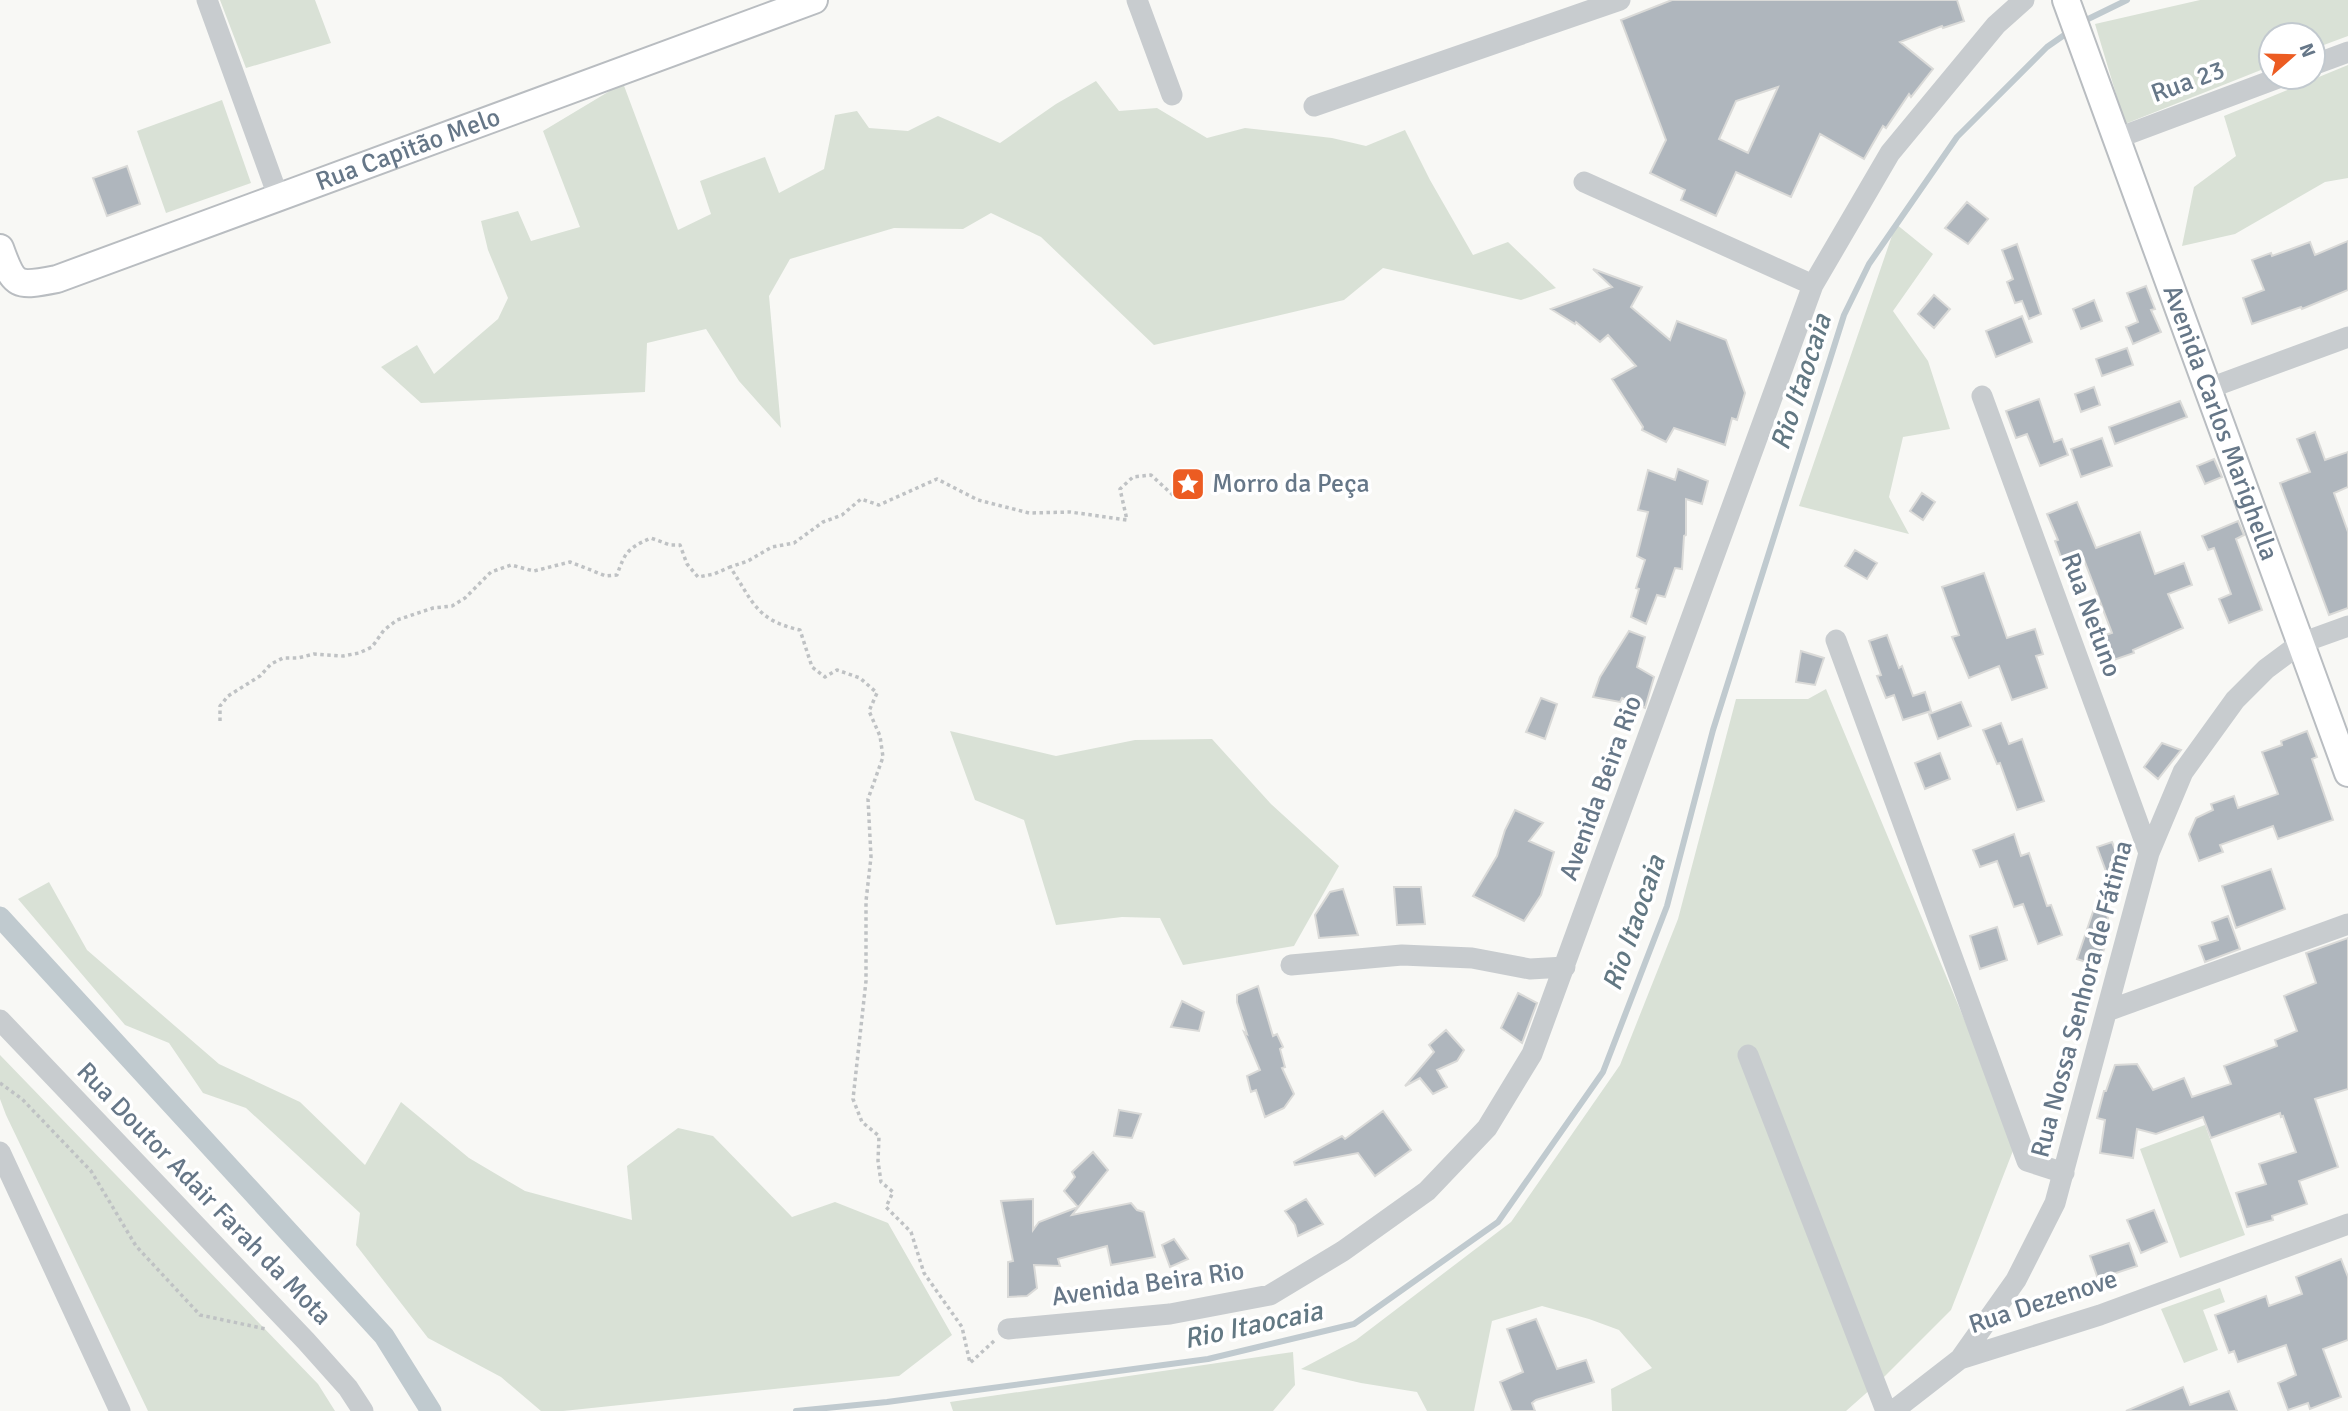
<svg xmlns="http://www.w3.org/2000/svg" width="2348" height="1411" viewBox="0 0 2348 1411" font-family="Signika,sans-serif">
<style>
.green{fill:#d9e1d6}
.lines{fill:none;stroke-linecap:round;stroke-linejoin:round}
.stream{stroke:#c0cacf;stroke-width:6}
.canal{stroke:#c0cacf;stroke-width:21}
.building{fill:#afb6bd;stroke:#dadad8;stroke-width:2;fill-rule:evenodd}
.major-casing{stroke:#b9bdc1;stroke-width:30}
.path{stroke:#bfc2c4;stroke-width:3.5;stroke-dasharray:3.5 3.5;stroke-linecap:butt}
.minor{stroke:#c8cccf;stroke-width:21}
.major{stroke:#fff;stroke-width:26}
.labels{text-anchor:middle;dominant-baseline:central;stroke-width:7;stroke-linejoin:round;paint-order:stroke}
.street-label{font-size:26px;fill:#678;stroke:#fff}
.poi-label{font-size:26px;fill:#678;stroke:#fff;text-anchor:start}
.water-label{font-size:28px;font-style:italic;fill:#627883;stroke:#fff}
</style>
<rect width="100%" height="100%" fill="#f8f8f5"/>
<path class="green" d="M 220,0 L 315,0 L 331,43 L 246,68 Z
M 2200,0 L 2348,0 L 2348,36 L 2313,49 L 2313,35 L 2271,35 L 2271,66 L 2125,124 L 2095,24 Z
M 2348,65 L 2348,178 L 2325,182 L 2235,234 L 2182,246 L 2194,187 L 2236,156 L 2224,116 Z
M 1096,81 L 1119,111 L 1157,108 L 1207,138 L 1245,128 L 1332,138 L 1366,146 L 1405,130 L 1430,180 L 1473,255 L 1508,242 L 1556,288 L 1521,300 L 1383,268 L 1344,300 L 1154,345 L 1041,237 L 991,213 L 963,229 L 894,228 L 790,259 L 769,296 L 781,428 L 739,381 L 706,329 L 647,343 L 645,392 L 421,403 L 381,367 L 417,345 L 434,374 L 498,319 L 508,298 L 488,250 L 481,221 L 518,211 L 531,241 L 580,227 L 543,131 L 623,83 L 678,230 L 711,214 L 700,181 L 765,157 L 779,193 L 824,169 L 835,115 L 857,111 L 869,128 L 908,131 L 938,116 L 1000,143 L 1056,104 Z
M 222,100 L 251,183 L 166,213 L 137,131 Z
M 1896,224 L 1933,254 L 1893,311 L 1928,361 L 1950,429 L 1903,437 L 1889,497 L 1909,534 L 1799,506 Z
M 1826,689 L 2016,1143 L 1951,1310 L 1881,1380 L 1846,1411 L 1612,1411 L 1611,1389 L 1652,1368 L 1619,1330 L 1589,1319 L 1542,1306 L 1492,1321 L 1474,1411 L 1427,1411 L 1417,1392 L 1361,1383 L 1301,1369 L 1356,1340 L 1511,1222 L 1620,1065 L 1678,919 L 1736,699 L 1808,699 Z
M 950,731 L 1056,756 L 1135,740 L 1212,739 L 1271,804 L 1339,866 L 1294,946 L 1183,965 L 1160,918 L 1122,917 L 1056,925 L 1024,820 L 975,800 Z
M 49,882 L 87,950 L 219,1064 L 300,1102 L 365,1165 L 401,1102 L 469,1158 L 525,1191 L 632,1220 L 627,1166 L 678,1128 L 713,1136 L 792,1217 L 835,1202 L 888,1223 L 952,1335 L 899,1376 L 563,1411 L 541,1411 L 501,1377 L 428,1338 L 356,1245 L 360,1213 L 246,1108 L 203,1093 L 169,1043 L 125,1025 L 18,899 Z
M 0,1055 L 318,1384 L 335,1411 L 148,1411 L 6,1115 L 0,1099 Z
M 2205,1125 L 2245,1235 L 2180,1258 L 2140,1149 Z
M 2220,1288 L 2225,1302 L 2203,1310 L 2218,1350 L 2184,1363 L 2161,1309 Z
M 1293,1352 L 1295,1385 L 1273,1411 L 953,1411 L 950,1402 Z"/>
<g class="lines">
<path class="stream" d="M 2082,22 L 2127,0
M 796,1411 L 887,1402 L 1208,1359 L 1354,1324 L 1498,1222 L 1603,1072 L 1667,906 L 1713,730 L 1844,315 L 1869,264 L 1957,137 L 2047,47 L 2070,31"/>
<path class="canal" d="M 0,917 L 384,1336 L 431,1411"/>
</g>
<path class="building" d="M 1672,0 L 1957,0 L 1964,21 L 1943,28 L 1942,26 L 1900,42 L 1933,69 L 1911,97 L 1909,94 L 1886,128 L 1883,126 L 1864,159 L 1820,134 L 1791,197 L 1736,172 L 1716,216 L 1681,200 L 1685,190 L 1650,173 L 1666,140 L 1621,20 ZM 1778,87 L 1748,153 L 1719,139 L 1736,101 Z
M 127,166 L 140,204 L 107,216 L 93,178 Z
M 1967,202 L 1988,219 L 1968,244 L 1945,228 Z
M 2348,241 L 2348,290 L 2302,309 L 2301,307 L 2252,324 L 2243,298 L 2264,290 L 2252,260 L 2271,253 L 2272,256 L 2310,242 L 2315,255 Z
M 2017,244 L 2041,314 L 2029,319 L 2022,301 L 2015,303 L 2007,282 L 2013,279 L 2002,250 Z
M 1593,269 L 1642,287 L 1631,307 L 1670,340 L 1677,321 L 1726,340 L 1745,393 L 1737,420 L 1732,418 L 1725,445 L 1674,428 L 1666,442 L 1642,430 L 1643,427 L 1612,379 L 1636,366 L 1608,335 L 1600,342 L 1576,322 L 1575,324 L 1551,309 L 1612,287 Z
M 2146,286 L 2155,309 L 2151,310 L 2161,332 L 2133,344 L 2126,327 L 2138,322 L 2127,293 Z
M 1934,295 L 1950,309 L 1934,328 L 1918,314 Z
M 2094,300 L 2102,321 L 2081,329 L 2073,309 Z
M 2022,316 L 2032,342 L 1996,357 L 1986,331 Z
M 2127,348 L 2133,365 L 2102,376 L 2096,359 Z
M 2094,387 L 2100,405 L 2081,412 L 2075,394 Z
M 2039,399 L 2054,442 L 2062,439 L 2068,455 L 2040,466 L 2027,434 L 2016,438 L 2006,411 Z
M 2180,401 L 2187,417 L 2115,444 L 2109,427 Z
M 2315,432 L 2325,460 L 2348,452 L 2348,487 L 2334,493 L 2348,532 L 2348,608 L 2329,615 L 2280,483 L 2310,472 L 2297,439 Z
M 2102,438 L 2112,466 L 2081,477 L 2071,449 Z
M 2214,459 L 2222,477 L 2205,484 L 2197,466 Z
M 1678,469 L 1708,481 L 1702,504 L 1686,499 L 1686,535 L 1684,536 L 1682,569 L 1675,568 L 1665,597 L 1657,595 L 1646,624 L 1631,617 L 1639,589 L 1636,588 L 1645,560 L 1637,556 L 1648,512 L 1638,510 L 1648,470 L 1675,480 Z
M 1922,493 L 1935,502 L 1923,520 L 1910,511 Z
M 2077,502 L 2096,548 L 2140,532 L 2155,574 L 2184,563 L 2192,585 L 2168,594 L 2183,628 L 2133,650 L 2134,653 L 2099,665 L 2091,640 L 2112,633 L 2083,557 L 2064,565 L 2055,541 L 2058,540 L 2047,514 Z
M 2238,521 L 2244,535 L 2236,539 L 2262,610 L 2229,623 L 2219,599 L 2231,594 L 2214,548 L 2208,550 L 2202,536 Z
M 1855,550 L 1877,563 L 1867,579 L 1845,566 Z
M 1984,573 L 2007,638 L 2035,629 L 2043,654 L 2036,656 L 2047,688 L 2012,700 L 1999,666 L 1969,678 L 1952,637 L 1959,635 L 1942,587 Z
M 1629,631 L 1645,637 L 1637,667 L 1654,677 L 1645,708 L 1622,698 L 1620,702 L 1593,697 L 1600,677 Z
M 1887,635 L 1899,668 L 1902,666 L 1913,696 L 1925,692 L 1931,711 L 1903,720 L 1894,695 L 1886,698 L 1877,676 L 1881,675 L 1869,641 Z
M 1801,651 L 1824,658 L 1815,685 L 1796,682 Z
M 1541,698 L 1557,704 L 1545,739 L 1526,732 Z
M 1961,702 L 1971,726 L 1938,739 L 1929,714 Z
M 2001,723 L 2009,744 L 2022,739 L 2044,801 L 2017,810 L 2000,763 L 1997,764 L 1983,730 Z
M 2307,731 L 2317,757 L 2312,759 L 2333,820 L 2278,839 L 2273,826 L 2220,845 L 2223,852 L 2199,861 L 2189,834 L 2196,818 L 2213,810 L 2211,804 L 2234,796 L 2238,808 L 2278,794 L 2262,752 L 2282,745 L 2281,741 Z
M 2162,743 L 2181,750 L 2158,779 L 2144,767 Z
M 1940,753 L 1950,779 L 1925,789 L 1915,763 Z
M 1515,810 L 1543,823 L 1529,841 L 1554,852 L 1541,895 L 1524,921 L 1473,896 L 1497,856 L 1505,830 Z
M 2014,834 L 2021,856 L 2029,853 L 2047,906 L 2051,905 L 2062,935 L 2038,944 L 2023,904 L 2014,907 L 1997,861 L 1980,867 L 1973,850 Z
M 2112,842 L 2123,869 L 2107,874 L 2097,847 Z
M 2271,869 L 2285,909 L 2236,928 L 2222,886 Z
M 1394,887 L 1421,887 L 1425,924 L 1397,925 Z
M 1343,889 L 1358,935 L 1319,938 L 1315,915 L 1330,892 Z
M 2099,894 L 2108,918 L 2099,943 L 2099,947 L 2104,949 L 2098,966 L 2077,959 Z
M 2228,916 L 2240,949 L 2205,962 L 2199,946 L 2218,940 L 2212,922 Z
M 1997,927 L 2007,960 L 1980,969 L 1970,936 Z
M 2348,938 L 2348,1089 L 2315,1099 L 2338,1167 L 2299,1181 L 2307,1204 L 2272,1216 L 2273,1220 L 2247,1227 L 2236,1193 L 2266,1184 L 2259,1164 L 2296,1152 L 2283,1116 L 2281,1117 L 2280,1113 L 2211,1138 L 2203,1117 L 2156,1134 L 2137,1129 L 2133,1158 L 2100,1153 L 2105,1120 L 2097,1118 L 2104,1091 L 2106,1091 L 2115,1065 L 2137,1064 L 2153,1090 L 2184,1078 L 2192,1097 L 2231,1084 L 2224,1066 L 2277,1046 L 2275,1040 L 2297,1031 L 2284,996 L 2316,983 L 2306,953 Z
M 1258,986 L 1273,1036 L 1277,1034 L 1283,1047 L 1280,1049 L 1285,1067 L 1282,1068 L 1294,1094 L 1284,1108 L 1265,1117 L 1256,1090 L 1251,1092 L 1247,1076 L 1260,1070 L 1244,1032 L 1247,1034 L 1237,1002 L 1237,995 Z
M 1518,993 L 1537,1003 L 1522,1043 L 1501,1028 Z
M 1182,1001 L 1204,1012 L 1199,1031 L 1171,1027 Z
M 1446,1030 L 1464,1050 L 1457,1061 L 1437,1070 L 1447,1087 L 1433,1094 L 1420,1078 L 1405,1086 L 1434,1052 L 1429,1045 Z
M 1119,1110 L 1141,1114 L 1132,1138 L 1114,1136 Z
M 1383,1111 L 1411,1150 L 1375,1176 L 1358,1153 L 1295,1165 L 1294,1162 L 1342,1136 L 1345,1139 Z
M 1093,1152 L 1108,1170 L 1072,1215 L 1131,1203 L 1137,1210 L 1144,1212 L 1155,1257 L 1111,1265 L 1107,1246 L 1058,1259 L 1060,1266 L 1034,1265 L 1037,1288 L 1027,1296 L 1008,1297 L 1008,1262 L 1013,1261 L 1001,1201 L 1033,1199 L 1033,1230 L 1039,1222 L 1078,1207 L 1064,1191 L 1075,1177 L 1072,1172 Z
M 1306,1199 L 1323,1224 L 1298,1236 L 1295,1225 L 1285,1211 Z
M 2154,1210 L 2167,1242 L 2141,1253 L 2127,1220 Z
M 1174,1239 L 1188,1259 L 1170,1267 L 1162,1245 Z
M 2129,1243 L 2137,1266 L 2098,1279 L 2090,1256 Z
M 2341,1259 L 2348,1277 L 2348,1340 L 2323,1349 L 2341,1397 L 2310,1409 L 2308,1403 L 2288,1410 L 2278,1383 L 2296,1375 L 2286,1345 L 2238,1362 L 2234,1351 L 2229,1353 L 2215,1315 L 2266,1296 L 2269,1306 L 2302,1294 L 2296,1277 Z
M 1536,1319 L 1557,1369 L 1586,1360 L 1594,1382 L 1536,1400 L 1532,1403 L 1535,1411 L 1512,1411 L 1500,1382 L 1523,1372 L 1507,1329 Z
M 2183,1387 L 2190,1405 L 2229,1391 L 2237,1411 L 2126,1411 Z"/>
<g class="lines">
<g class="major-casing">
<g id="major">
<path id="s1" d="M 2066,0 L 2348,773"/>
<path id="s2" d="M 0,248 C 14,287 16,287 57,279 L 814,0"/>
</g>
</g>
<path class="path" d="M 220,721 L 220,706 L 228,696 L 260,676 L 271,664 L 283,658 L 298,658 L 314,654 L 343,656 L 359,653 L 372,647 L 384,630 L 397,620 L 433,608 L 452,606 L 465,598 L 491,572 L 511,565 L 534,571 L 570,562 L 606,576 L 617,575 C 625,552 628,548 651,538 L 670,545 L 680,545 L 687,564 L 698,577 L 714,574 L 730,567
M 0,1083 L 22,1099 L 91,1171 L 136,1246 L 200,1315 L 266,1329
M 994,1341 L 970,1363 L 962,1327 L 924,1273 L 911,1232 L 886,1207 L 893,1192 L 881,1182 L 878,1161 L 879,1136 L 862,1122 L 853,1099 L 866,981 L 866,901 L 871,857 L 868,799 L 883,757 L 880,736 L 869,711 L 877,693 L 860,678 L 837,670 L 825,677 L 812,667 L 800,630 C 755,620 753,601 730,567 L 748,561 L 772,547 L 794,543 L 823,522 L 842,515 L 861,499 L 879,505 L 937,479 L 978,500 L 1029,513 L 1070,512 L 1127,520 L 1120,489 L 1133,477 L 1151,475 L 1175,497 L 1206,481"/>
<path class="minor" d="M 207,0 L 278,196
M 1137,0 L 1172,95
M 2313,65 L 2348,52
M 1314,106 L 1620,0
M 2115,139 L 2281,77
M 1584,182 L 1813,285
M 2207,389 L 2348,337
M 1982,396 L 2149,853
M 1836,640 L 2027,1161 L 2064,1173
M 1291,965 L 1402,955 L 1472,958 L 1530,969 L 1565,967
M 2107,1011 L 2348,924
M 0,1020 L 306,1341 L 348,1388 L 363,1411
M 1748,1055 L 1886,1411
M 0,1152 L 120,1411
M 1008,1329 L 1170,1314 L 1270,1295 L 1343,1251 L 1427,1191 L 1487,1128 L 1532,1054 L 1813,285 L 1890,153 L 1996,25 L 2024,0
M 1960,1359 L 2100,1315 L 2348,1224
M 1893,1411 L 1960,1359 L 2016,1280 L 2055,1203 L 2149,853 L 2183,772 L 2235,700 L 2266,669 L 2301,643 L 2348,626"/>
<use href="#major" class="major"/>
</g>
<defs>
<g id="sight-square" transform="scale(1.75)"><rect x="-9" y="-9" width="18" height="18" rx="4" fill="#ec5c22" stroke="#fff"/><path d="M0-6L1.8-2.2L6-1.7L2.9 1.2L3.7 5.4L0 3.3L-3.7 5.4L-2.9 1.2L-6-1.7L-1.8-2.2Z" fill="#fff"/></g>
</defs>
<g fill-rule="evenodd">
<use href="#sight-square" x="1188" y="484"/>
</g>
<g class="labels">
<g class="street-label">
<text transform="translate(2188 82) rotate(-20)">Rua 23</text>
<text stroke="none"><textPath href="#s2" startOffset="452">Rua Capitão Melo</textPath></text>
<text stroke="none"><textPath href="#s1" startOffset="450">Avenida Carlos Marighella</textPath></text>
<text transform="translate(2091 615) rotate(70)">Rua Netuno</text>
<text transform="translate(1601 788) rotate(-70)">Avenida Beira Rio</text>
<text transform="translate(2082 999) rotate(-75)">Rua Nossa Senhora de Fátima</text>
<text transform="translate(204 1194) rotate(46)">Rua Doutor Adair Farah da Mota</text>
<text transform="translate(1148 1284) rotate(-8)">Avenida Beira Rio</text>
<text transform="translate(2043 1302) rotate(-18)">Rua Dezenove</text>
</g>
<g class="poi-label">
<text x="1212" y="484">Morro da Peça</text>
</g>
<g class="water-label">
<text transform="translate(1801 382) rotate(-72)">Rio Itaocaia</text>
<text transform="translate(1634 923) rotate(-71)">Rio Itaocaia</text>
<text transform="translate(1253 1325) rotate(-12)">Rio Itaocaia</text>
</g>
</g>
<g transform="translate(2292 56) rotate(70)"><circle r="33" fill="#ffffff" stroke="#c2c9cf" stroke-width="2"/>
<path d="M0-5L12 26L0 18L-12 26Z" fill="#ec5c22"/>
<text y="-10" font-size="19" font-weight="bold" text-anchor="middle" fill="#667788">N</text>
</g>
</svg>
